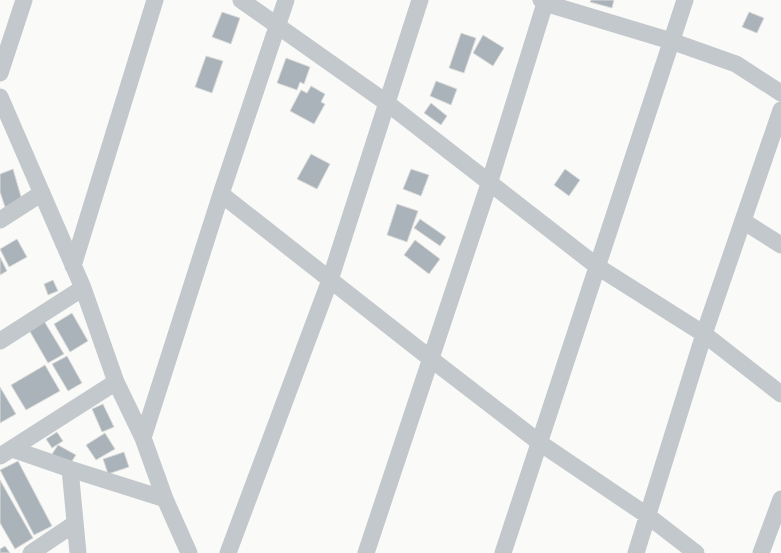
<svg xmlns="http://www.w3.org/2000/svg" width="781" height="553" viewBox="0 0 781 553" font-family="Ubuntu,sans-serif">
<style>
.building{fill:#aab3b9;stroke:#dcdcda}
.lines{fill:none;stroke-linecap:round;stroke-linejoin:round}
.minor{stroke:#c3c8cc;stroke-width:17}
</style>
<rect width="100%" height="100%" fill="#fafaf8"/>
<path class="building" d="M 591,0 L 614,0 L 612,8 L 590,2 Z
M 222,12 L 240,18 L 231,44 L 212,37 Z
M 749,12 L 764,18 L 757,33 L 742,27 Z
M 461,33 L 476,38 L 464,73 L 449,68 Z
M 483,35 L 504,48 L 493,66 L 473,53 Z
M 206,56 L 223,61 L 212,93 L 195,87 Z
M 286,58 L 310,67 L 304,84 L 300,82 L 297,90 L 277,83 Z
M 436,81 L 457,89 L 451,105 L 430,96 Z
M 311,86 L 325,94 L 321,102 L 325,104 L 314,124 L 290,111 L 301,90 L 307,93 Z
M 431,103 L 447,116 L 441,125 L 424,113 Z
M 311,154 L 330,164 L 317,189 L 297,179 Z
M 13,169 L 22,200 L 5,207 L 0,192 L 0,174 Z
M 411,169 L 429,175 L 421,196 L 403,189 Z
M 565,169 L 580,180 L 569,196 L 554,185 Z
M 397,204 L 418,211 L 407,242 L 387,235 Z
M 420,219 L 446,237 L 440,246 L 414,228 Z
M 17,239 L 27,257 L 9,267 L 0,249 Z
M 415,240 L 440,259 L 429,274 L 404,255 Z
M 0,257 L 7,271 L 0,275 Z
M 53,280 L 58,291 L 48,295 L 44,284 Z
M 72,313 L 88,341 L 70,352 L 54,324 Z
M 44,321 L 64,354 L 48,363 L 29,330 Z
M 67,356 L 82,383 L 68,391 L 52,364 Z
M 45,365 L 60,391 L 26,410 L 11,385 Z
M 0,387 L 16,414 L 0,423 Z
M 103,404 L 114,427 L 102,432 L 92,409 Z
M 57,432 L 63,441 L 52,448 L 46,439 Z
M 105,433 L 115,449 L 96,460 L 86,445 Z
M 58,445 L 76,455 L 70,464 L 52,454 Z
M 124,452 L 129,467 L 108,474 L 103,459 Z
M 18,461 L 52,526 L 34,535 L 0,470 Z
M 0,480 L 33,538 L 15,549 L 0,523 Z
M 5,546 L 10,553 L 0,553 L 0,549 Z"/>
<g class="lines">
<path class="minor" d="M 241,0 L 387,103 L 598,267 L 704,334 L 781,394
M 541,0 L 545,3 L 671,41 L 736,64 L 781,93
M 0,73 L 24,0
M 0,97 L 83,288 L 116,382 L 143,438 L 165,499 L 189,553
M 221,194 L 431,359 L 540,443 L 648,516 L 696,553
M 0,220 L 42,193
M 743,221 L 781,245
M 73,266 L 155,0
M 0,341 L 83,288
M 143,438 L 221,194 L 286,0
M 12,449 L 70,469 L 165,499
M 0,456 L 116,382
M 70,469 L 78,553
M 31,553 L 74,524
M 228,553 L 330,280 L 420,0
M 366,553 L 489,184 L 546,0
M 503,553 L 685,0
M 636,553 L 704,334 L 781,110
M 761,553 L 781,499"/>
</g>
</svg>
